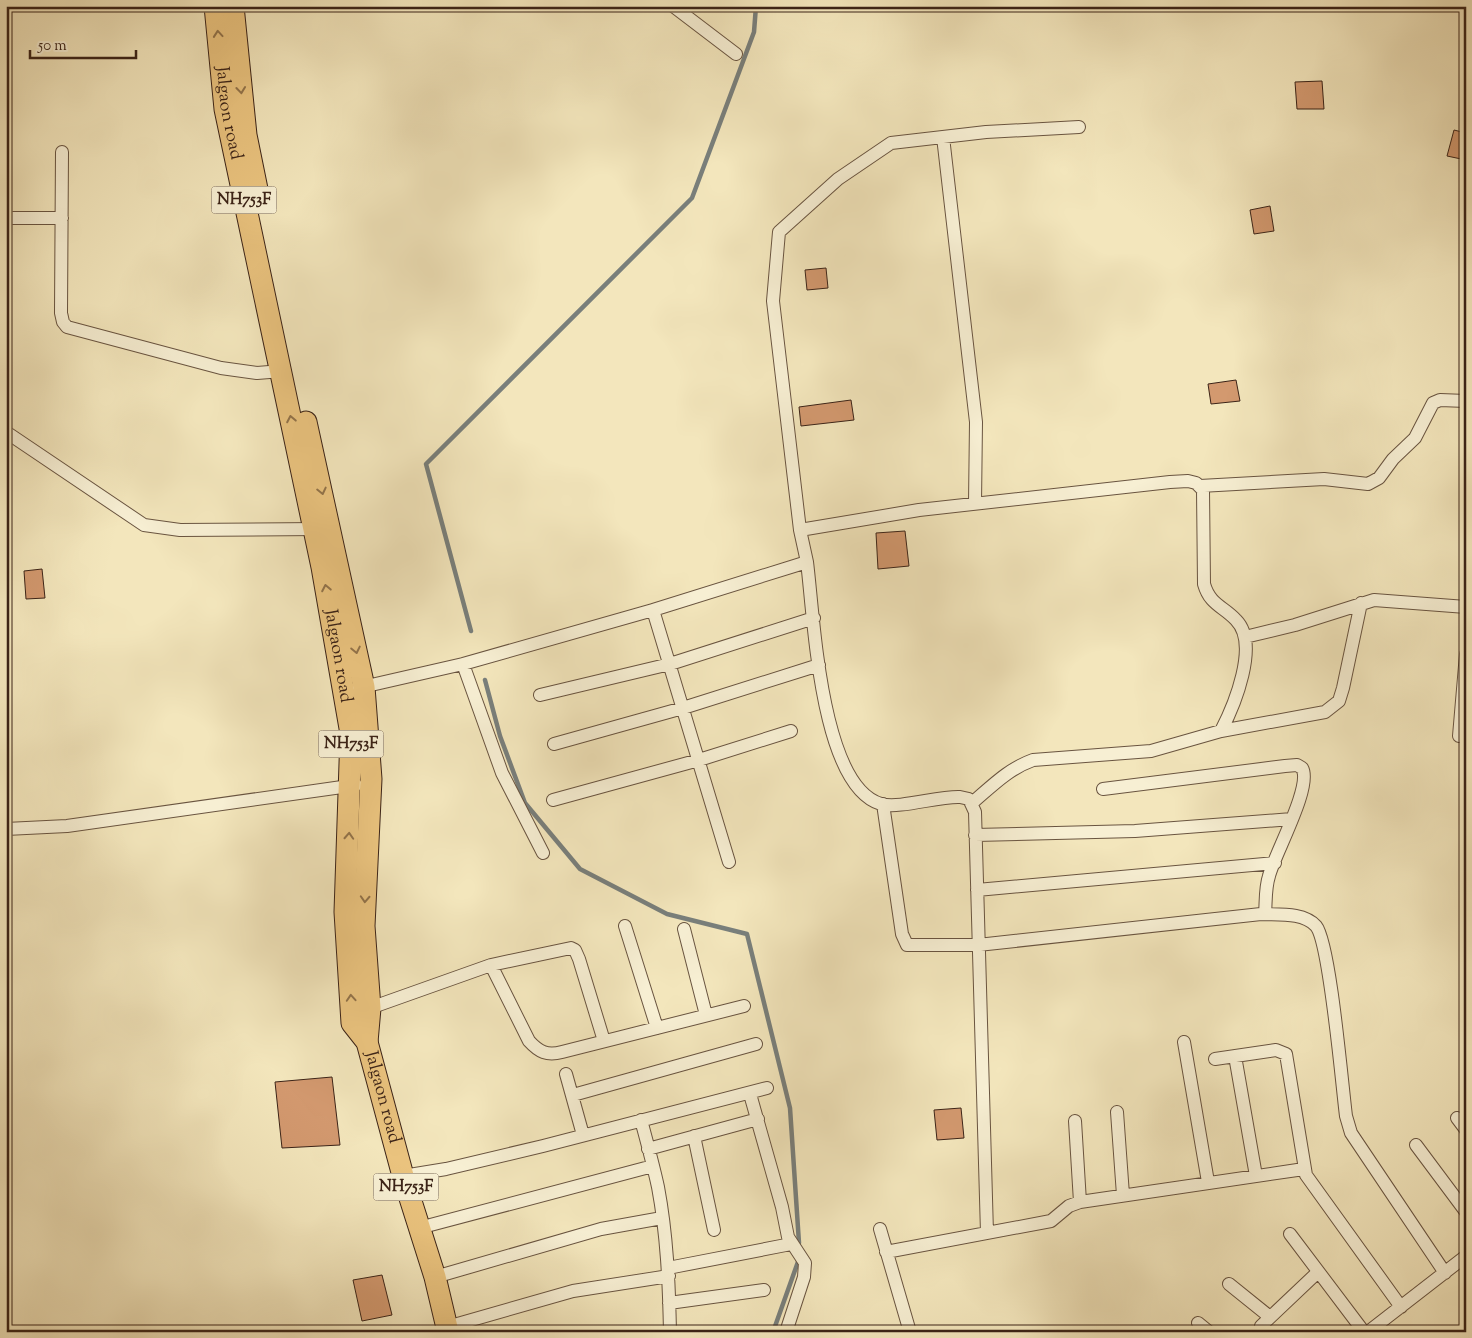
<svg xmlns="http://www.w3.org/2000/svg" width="1472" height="1338" viewBox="0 0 1472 1338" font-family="'Sorts Mill Goudy',serif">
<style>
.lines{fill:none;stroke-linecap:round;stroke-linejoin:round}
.stream{stroke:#797f7b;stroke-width:4.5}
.building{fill:#d3996f;stroke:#3b2317}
.minor-casing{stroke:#695440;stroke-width:14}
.trunk-casing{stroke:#3b2317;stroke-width:23}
.minor{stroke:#f7efd3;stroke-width:12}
.trunk{stroke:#eac37e;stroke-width:21}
.oneway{stroke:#92734a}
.labels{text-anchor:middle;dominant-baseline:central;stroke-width:4;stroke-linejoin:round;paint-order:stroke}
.shield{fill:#f7efd3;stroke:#73604f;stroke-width:1}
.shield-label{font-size:16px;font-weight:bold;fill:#3b2317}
.street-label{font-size:18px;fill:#3b2317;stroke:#f7efd3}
</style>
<rect width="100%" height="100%" fill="#f3e6bc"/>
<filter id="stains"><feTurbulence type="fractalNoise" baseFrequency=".004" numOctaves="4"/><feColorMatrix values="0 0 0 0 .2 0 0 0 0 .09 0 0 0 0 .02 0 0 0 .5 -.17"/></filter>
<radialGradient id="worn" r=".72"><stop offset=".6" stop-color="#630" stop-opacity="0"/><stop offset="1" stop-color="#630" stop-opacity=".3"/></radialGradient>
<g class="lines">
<path class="stream" d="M 471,631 L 426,464 L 692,198 L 754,32 L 756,6
M 485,680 L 500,736 L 525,803 L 580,869 L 667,914 L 747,934 L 790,1108 L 799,1243
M 773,1332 L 799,1259"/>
</g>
<path class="building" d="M 1322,81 L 1324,109 L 1297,109 L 1295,82 Z
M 1454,130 L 1466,133 L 1466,160 L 1447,156 Z
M 1270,206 L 1274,231 L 1254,234 L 1250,210 Z
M 826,268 L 828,288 L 807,290 L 805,270 Z
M 1236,380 L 1240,401 L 1211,404 L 1208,384 Z
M 851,400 L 854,420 L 801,426 L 799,407 Z
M 905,531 L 909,566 L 878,569 L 876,533 Z
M 42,569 L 45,598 L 26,599 L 24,571 Z
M 332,1077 L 340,1145 L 282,1148 L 275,1082 Z
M 961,1108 L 964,1138 L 937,1140 L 934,1110 Z
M 382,1275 L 392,1315 L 362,1321 L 353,1280 Z"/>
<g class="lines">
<g class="minor-casing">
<path id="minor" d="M 673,6 L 736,54
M 943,137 L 976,422 L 975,503
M 62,152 L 61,313 L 63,322 L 67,327 L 221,368 L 257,373 L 282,371
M 6,218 L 62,218
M 6,432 L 144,525 L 180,530 L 320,529
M 1200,486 L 1324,479 L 1368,484 L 1379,478 L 1393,459 L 1415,438 L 1433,403 L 1440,400 L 1466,401
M 800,530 L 919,510 L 1170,482 L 1188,481 L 1196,483 L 1203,490 L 1204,584 C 1210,605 1223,606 1236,620 C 1260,644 1234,706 1221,731
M 807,562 C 814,616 820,786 881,804 C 900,809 938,796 960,797 L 969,799 L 975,812 L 987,1233
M 653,610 L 807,562 L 800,530 L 773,301 L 779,232 L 838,179 L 891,143 L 986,132 L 1079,127
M 1245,637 L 1295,625 L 1374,600 L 1466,607
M 463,664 L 502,773 L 543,853
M 358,688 L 463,664 L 653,610 L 729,862
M 540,695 L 670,664 L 814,618
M 1459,736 L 1466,654
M 554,744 L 683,708 L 819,665
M 1103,789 L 1285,766 L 1297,765 L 1302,768 C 1313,786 1274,855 1269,876 C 1265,888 1266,902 1265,914
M 553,800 L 699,760 L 791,731
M 972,803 C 992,786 1008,769 1033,760 L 1151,751 L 1221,731 L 1325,712 L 1339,701 L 1343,688 L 1361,603
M 883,804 L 902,934 L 907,945 L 978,945 L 1261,914 C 1278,915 1303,912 1316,926 C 1330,943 1342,1085 1346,1116 L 1351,1133 L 1445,1273
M 6,829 L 67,826 L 356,785
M 975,835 L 1135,831 L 1292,819
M 977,890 L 1275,863
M 625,926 L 657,1028
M 684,929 L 706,1015
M 491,965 L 529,1041 C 539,1052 547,1056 562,1052 L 744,1006
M 370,1008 L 491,965 L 571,948 L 575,950 L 579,959 L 604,1041
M 1184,1042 L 1208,1182
M 1235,1056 L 1256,1176
M 1215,1059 L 1276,1050 L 1286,1054 L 1306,1175 L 1401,1307
M 566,1074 L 583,1135
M 750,1094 L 782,1207 L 788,1237 L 805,1263 L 804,1277 L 786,1332
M 573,1095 L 756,1044
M 1117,1112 L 1123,1195
M 1457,1118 L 1466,1130
M 641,1120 C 647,1142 653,1164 658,1187 C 667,1235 669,1283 670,1332
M 1075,1121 L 1080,1202
M 694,1136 L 714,1230
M 1416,1145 L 1466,1212
M 648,1149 L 758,1119
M 403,1176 L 446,1169 L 543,1146 L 767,1088
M 419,1228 L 653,1166
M 880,1229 L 910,1332
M 1290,1234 L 1364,1332
M 886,1252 L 1051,1221 L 1069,1206 L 1080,1202 L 1304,1169
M 668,1268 L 791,1244
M 435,1277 L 601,1229 L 662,1218
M 1229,1284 L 1270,1317
M 669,1303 L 764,1290
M 1198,1323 L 1209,1332
M 447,1327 L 573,1291 L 669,1276
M 1260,1332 L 1261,1326 L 1318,1272
M 1368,1332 L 1466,1256"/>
</g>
<g class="trunk-casing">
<g id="trunk">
<path id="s1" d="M 215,6 L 225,109 L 322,567 L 351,734 L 345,912 L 352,1023 L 367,1042 L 403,1176 L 435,1277 L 448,1332"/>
<path d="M 233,6 L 246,135 L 259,199"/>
<path d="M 306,422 L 364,687 L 371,779 L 364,926 L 370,1008 L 367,1042"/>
</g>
</g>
<use href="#minor" class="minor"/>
<use href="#trunk" class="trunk"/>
</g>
<defs><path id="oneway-chevron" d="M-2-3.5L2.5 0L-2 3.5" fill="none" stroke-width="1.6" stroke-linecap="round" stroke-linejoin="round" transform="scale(1.25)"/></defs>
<g class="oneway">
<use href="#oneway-chevron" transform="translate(218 34) rotate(-95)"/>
<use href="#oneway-chevron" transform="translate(241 90) rotate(84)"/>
<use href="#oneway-chevron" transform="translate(291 419) rotate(-101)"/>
<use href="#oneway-chevron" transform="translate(322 491) rotate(77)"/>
<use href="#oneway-chevron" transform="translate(326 588) rotate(-101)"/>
<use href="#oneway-chevron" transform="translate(356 650) rotate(78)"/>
<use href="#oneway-chevron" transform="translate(349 836) rotate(-87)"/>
<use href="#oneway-chevron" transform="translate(365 899) rotate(93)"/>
<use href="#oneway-chevron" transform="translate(351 998) rotate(-94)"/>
</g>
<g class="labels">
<g class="shield">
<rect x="211.5" y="186.5" width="65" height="27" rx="4"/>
<rect x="318.5" y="730.5" width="65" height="27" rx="4"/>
<rect x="373.5" y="1173.5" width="65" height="27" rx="4"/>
</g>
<g class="shield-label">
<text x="244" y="200">NH753F</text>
<text x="351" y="744">NH753F</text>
<text x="406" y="1187">NH753F</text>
</g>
<g class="street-label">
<text stroke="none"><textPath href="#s1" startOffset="108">Jalgaon road</textPath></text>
<text stroke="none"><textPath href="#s1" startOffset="662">Jalgaon road</textPath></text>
<text stroke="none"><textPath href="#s1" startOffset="1112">Jalgaon road</textPath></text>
</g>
</g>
<rect width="1472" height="1338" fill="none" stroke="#f3e6bc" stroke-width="25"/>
<rect x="8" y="8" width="1457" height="1323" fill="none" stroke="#3b2317" stroke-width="2.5"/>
<rect x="12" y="12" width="1447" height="1313" fill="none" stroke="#3b2317"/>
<path d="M30 50v8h106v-8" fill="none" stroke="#3b2317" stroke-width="2.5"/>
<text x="38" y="50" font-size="15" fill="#3b2317" stroke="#f7efd3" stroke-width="4" paint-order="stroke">50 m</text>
<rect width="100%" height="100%" filter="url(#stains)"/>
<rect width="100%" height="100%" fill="url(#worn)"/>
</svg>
